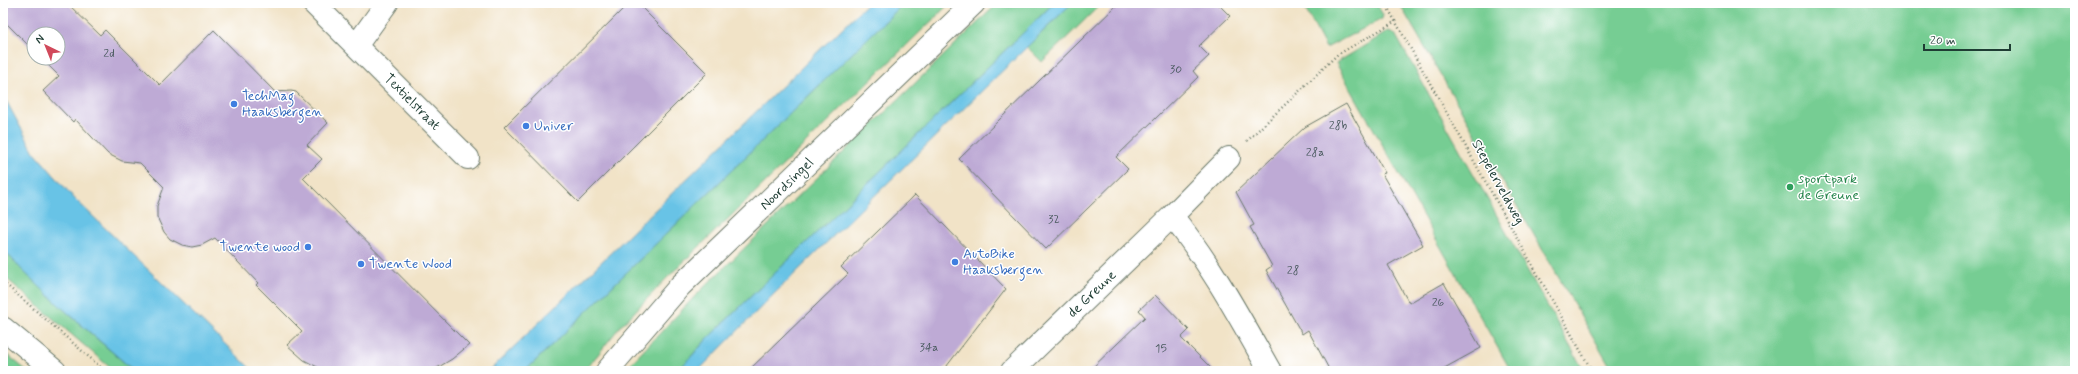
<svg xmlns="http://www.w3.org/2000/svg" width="2078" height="374" viewBox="0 0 2078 374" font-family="Mynerve,sans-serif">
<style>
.green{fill:#76cd93;stroke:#4a8564}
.water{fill:#68c3e6;stroke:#44808d}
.building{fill:#beaad5}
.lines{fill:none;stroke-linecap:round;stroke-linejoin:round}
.minor-casing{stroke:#687767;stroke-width:24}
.secondary-casing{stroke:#687767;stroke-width:24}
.primary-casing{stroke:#687767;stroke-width:24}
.path{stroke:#687767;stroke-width:2.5;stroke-dasharray:1 3;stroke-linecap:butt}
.minor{stroke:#fff;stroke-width:22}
.secondary{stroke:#fff;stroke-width:22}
.primary{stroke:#fff;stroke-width:22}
.shop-dot{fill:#3f7fe0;stroke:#fff;stroke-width:1.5}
.leisure-dot{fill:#2e9e5b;stroke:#fff;stroke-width:1.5}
.labels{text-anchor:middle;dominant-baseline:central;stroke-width:3;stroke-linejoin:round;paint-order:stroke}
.number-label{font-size:12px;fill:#47585c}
.shop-label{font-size:14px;fill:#366cbe;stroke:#fff;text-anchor:start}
.street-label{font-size:14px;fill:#1f3d34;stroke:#fff}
.leisure-label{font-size:14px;fill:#27864d;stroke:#fff;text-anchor:start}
</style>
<rect width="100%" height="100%" fill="#fff"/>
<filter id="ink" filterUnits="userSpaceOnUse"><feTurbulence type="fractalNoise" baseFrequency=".025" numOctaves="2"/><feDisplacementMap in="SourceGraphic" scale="8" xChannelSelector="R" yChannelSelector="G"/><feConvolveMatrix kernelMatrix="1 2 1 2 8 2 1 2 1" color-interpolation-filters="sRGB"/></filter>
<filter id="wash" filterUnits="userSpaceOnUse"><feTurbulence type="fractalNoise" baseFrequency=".012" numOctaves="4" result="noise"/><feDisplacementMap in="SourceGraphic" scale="16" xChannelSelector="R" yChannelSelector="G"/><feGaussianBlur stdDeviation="0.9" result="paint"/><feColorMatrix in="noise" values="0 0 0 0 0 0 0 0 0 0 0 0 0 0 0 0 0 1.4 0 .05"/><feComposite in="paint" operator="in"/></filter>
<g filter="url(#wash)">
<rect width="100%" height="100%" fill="#f1e3c7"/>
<path class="green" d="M 904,3 L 950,3 L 666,279 L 618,329 L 585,371 L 525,371 Z
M 998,3 L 1054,3 L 708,338 L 678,371 L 624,371 L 697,294 Z
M 1072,3 L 1102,3 L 1042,62 L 1027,47 Z
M 1302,3 L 1376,3 L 1383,15 L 1382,19 L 1326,48 Z
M 1399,3 L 2075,3 L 2075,371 L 1613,371 Z
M 1389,31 L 1395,34 L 1584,371 L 1511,371 L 1336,63 Z
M 3,249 C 43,293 89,332 134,371 L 114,371 L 7,279 L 3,274 Z
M 3,351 L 27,371 L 8,371 L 3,367 Z"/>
<path class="water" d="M 868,3 L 904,3 L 525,371 L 489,371 Z
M 1054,3 L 1072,3 L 775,293 L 698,371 L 678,371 L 708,338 Z
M 3,95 L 34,152 L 74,198 L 253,371 L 134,371 L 61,307 L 22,270 L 3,249 Z"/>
<g id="blocks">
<path class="building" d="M 3,3 L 67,3 L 100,35 L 105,30 L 160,85 L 214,30 L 275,92 L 291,91 L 296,92 L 328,123 L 307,145 L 322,159 L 303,178 L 469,345 L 452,359 L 432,371 L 325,371 L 304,360 L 287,345 L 302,331 L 256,285 L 258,283 L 215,238 L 202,245 L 192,247 L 182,245 L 170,239 L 164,232 L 157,217 L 157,206 L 164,187 L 140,163 L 122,161 L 108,154 L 75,119 L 73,122 L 43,91 L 59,76 L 41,58 L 58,58 L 58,34 L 34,34 L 34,51 L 3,20 Z
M 629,3 L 637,3 L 707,73 L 578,202 L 504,127 Z
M 1119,3 L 1217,3 L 1230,16 L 1199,46 L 1209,56 L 1193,71 L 1198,77 L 1116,157 L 1128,169 L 1046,249 L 959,159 Z
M 1346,104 L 1385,173 L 1382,174 L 1423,245 L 1388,265 L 1409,303 L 1444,283 L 1481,348 L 1439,371 L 1330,371 L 1308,330 L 1302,334 L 1266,270 L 1272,266 L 1250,227 L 1254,225 L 1236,192 L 1305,127 Z
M 915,195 L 1006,289 L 943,371 L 748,371 L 848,274 L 841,267 Z
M 1155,295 L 1189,330 L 1181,338 L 1214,371 L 1089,371 L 1145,317 L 1139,310 Z"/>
</g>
</g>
<g filter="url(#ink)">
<use href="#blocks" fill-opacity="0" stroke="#687767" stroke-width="1"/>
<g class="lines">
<g class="minor-casing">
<path id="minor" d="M 313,3 L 468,158
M 356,46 L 387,3
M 1172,216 C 1211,264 1240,318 1270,371
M 1012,371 L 1172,216 L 1229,158"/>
</g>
<g class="secondary-casing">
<path id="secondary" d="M 3,328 L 55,371"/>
</g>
<g class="primary-casing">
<path id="primary" d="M 607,371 L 680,286 L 974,3"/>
</g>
<path class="path" d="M 1385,3 L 1592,371
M 1247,141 L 1337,55 L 1396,21
M 3,282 L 105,371"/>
<use href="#minor" class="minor"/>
<use href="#secondary" class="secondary"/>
<use href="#primary" class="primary"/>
</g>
</g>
<g class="shop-dot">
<circle cx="234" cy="104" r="4"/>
<circle cx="526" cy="126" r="4"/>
<circle cx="308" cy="247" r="4"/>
<circle cx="955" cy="262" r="4"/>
<circle cx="361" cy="264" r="4"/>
</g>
<circle class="leisure-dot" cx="1790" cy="187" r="4"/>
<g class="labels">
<g class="number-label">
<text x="109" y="54">2d</text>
<text x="1176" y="70">30</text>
<text x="1338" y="126">28b</text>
<text x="1315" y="153">28a</text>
<text x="1054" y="220">32</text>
<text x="1293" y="271">28</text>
<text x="1438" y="303">26</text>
<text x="929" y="348">34a</text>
<text x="1161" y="349">15</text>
</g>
<g class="shop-label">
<text x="242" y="96">TechMag<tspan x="242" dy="16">Haaksbergen</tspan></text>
<text x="534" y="126">Univer</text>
<text x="300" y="247" text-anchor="end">Twente wood</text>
<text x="963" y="254">AutoBike<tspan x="963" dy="16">Haaksbergen</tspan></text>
<text x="369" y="264">Twente Wood</text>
</g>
<g class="street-label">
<text transform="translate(412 102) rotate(45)">Textielstraat</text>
<text transform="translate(1498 182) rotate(61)">Stepelerveldweg</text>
<text transform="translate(787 184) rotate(-44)">Noordsingel</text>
<text transform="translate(1092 294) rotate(-44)">de Greune</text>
</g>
<g class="leisure-label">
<text x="1798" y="179">sportpark<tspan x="1798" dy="16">de Greune</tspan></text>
</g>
</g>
<rect width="2078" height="374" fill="none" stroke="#fff" stroke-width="16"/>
<g transform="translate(46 46) rotate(317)"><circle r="19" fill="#ffffff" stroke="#a5b1ae"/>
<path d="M0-3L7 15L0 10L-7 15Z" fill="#d1495b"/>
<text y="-6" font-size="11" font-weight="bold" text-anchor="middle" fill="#1f3d34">N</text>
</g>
<path d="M1924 44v6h86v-6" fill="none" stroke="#1f3d34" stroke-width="2"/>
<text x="1930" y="44" font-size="12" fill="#1f3d34" stroke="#ffffff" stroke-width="3" paint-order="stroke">20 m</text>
</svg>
